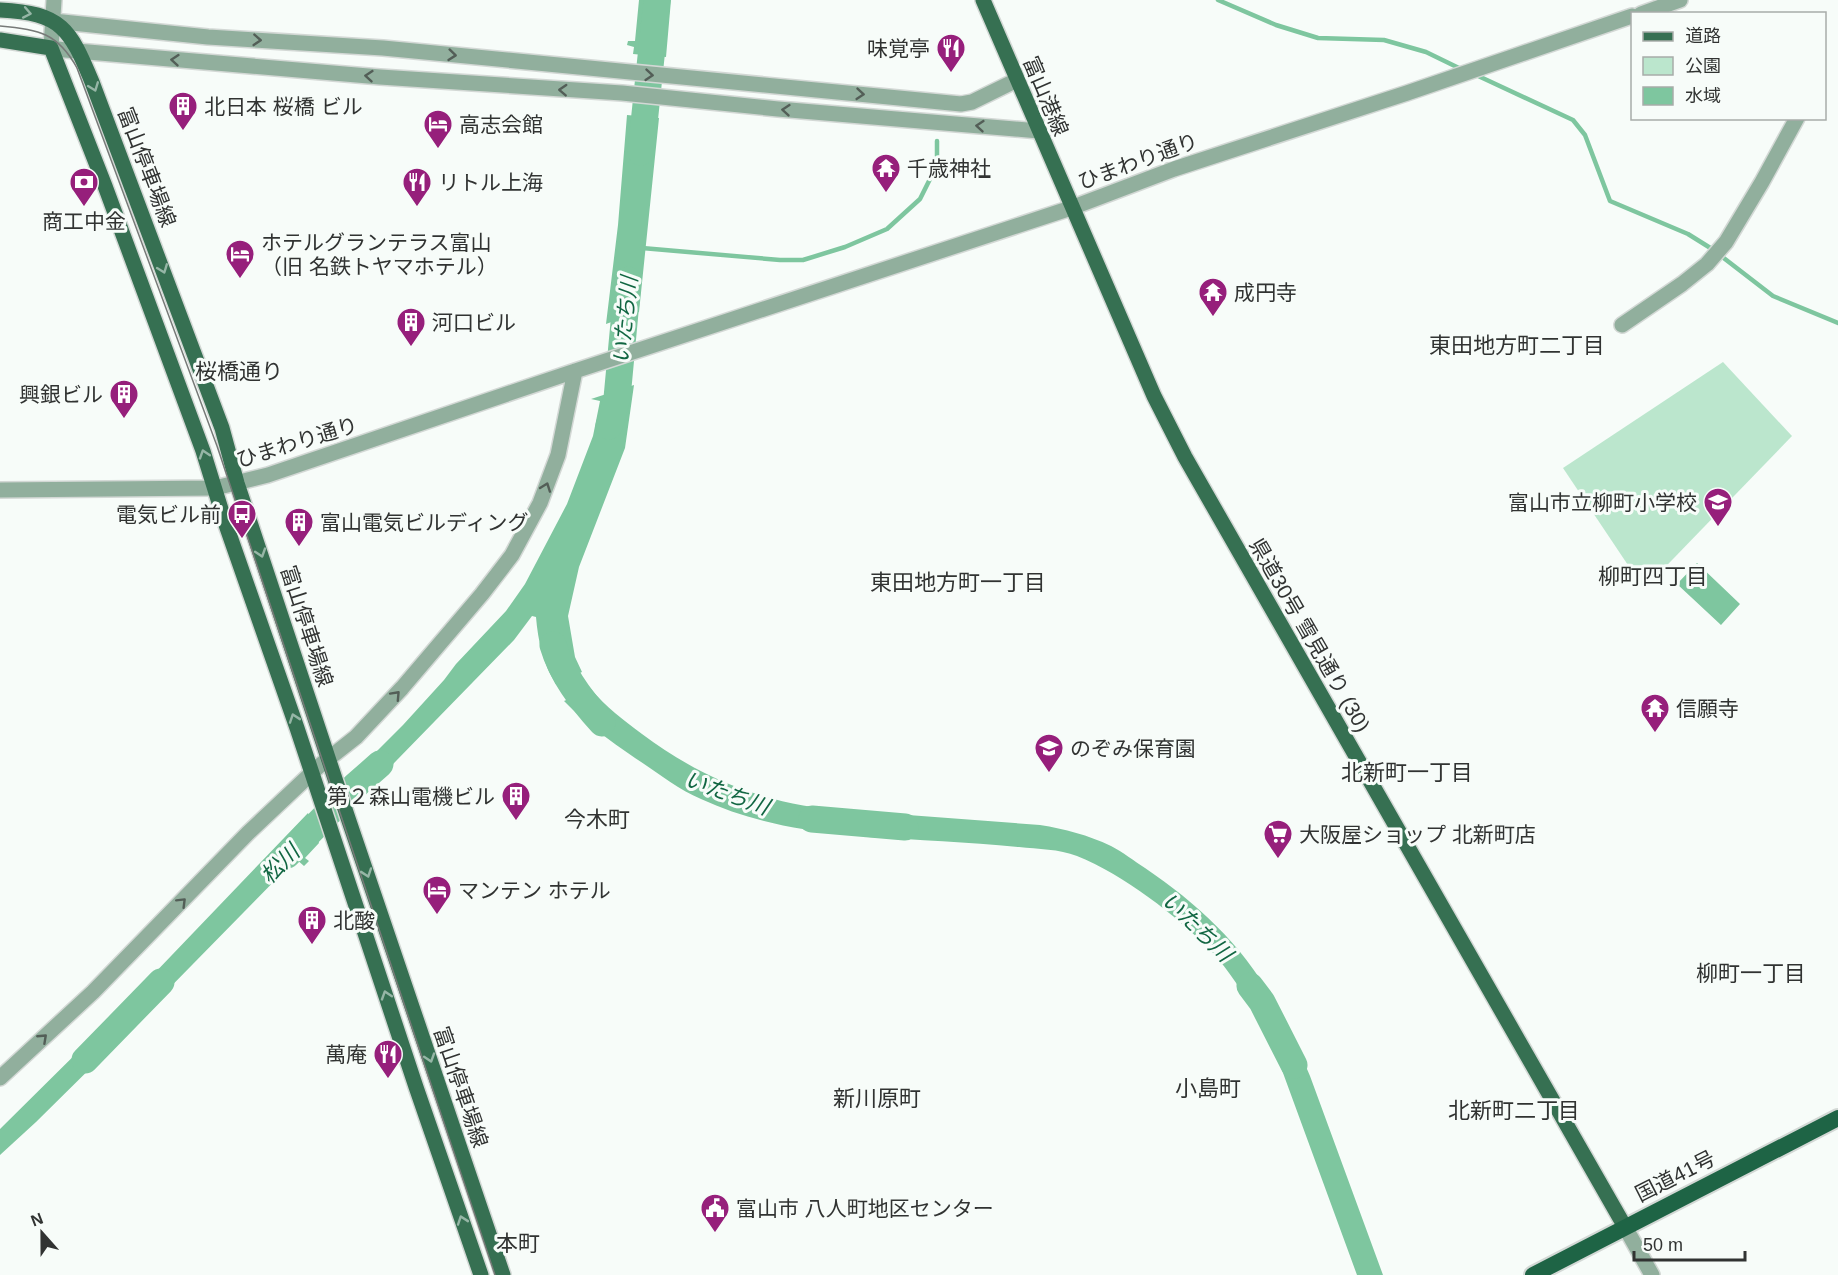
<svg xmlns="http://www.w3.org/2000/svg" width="1838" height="1275" viewBox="0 0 1838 1275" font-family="Helvetica,'Noto Sans JP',sans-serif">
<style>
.green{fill:#bbe6cd}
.water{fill:#7ec69f}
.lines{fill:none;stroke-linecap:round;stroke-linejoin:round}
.stream{stroke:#7ec69f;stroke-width:4.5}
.river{stroke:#7ec69f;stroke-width:27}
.tertiary-casing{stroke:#d3d8d5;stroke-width:18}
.primary-casing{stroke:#d3d8d5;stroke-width:18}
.trunk-casing{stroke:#d3d8d5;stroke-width:20}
.tertiary{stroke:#91af9d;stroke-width:15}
.primary{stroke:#367052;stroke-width:15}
.trunk{stroke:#1e6445;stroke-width:16}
.tram{stroke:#777a78;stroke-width:1.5}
.oneway{stroke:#96b6a6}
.oneway2{stroke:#535e57}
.labels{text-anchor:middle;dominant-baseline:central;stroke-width:6;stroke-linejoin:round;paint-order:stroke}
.poi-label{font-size:21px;fill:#313332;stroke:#f7fcf9;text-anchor:start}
.street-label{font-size:21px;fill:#313332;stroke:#f7fcf9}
.water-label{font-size:22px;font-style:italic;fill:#116642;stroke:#f7fcf9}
.neighbourhood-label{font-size:22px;fill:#313332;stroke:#f7fcf9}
</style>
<rect width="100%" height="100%" fill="#f7fcf9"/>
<path class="green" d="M 1723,362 L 1792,436 L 1644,589 L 1563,468 Z"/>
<path class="water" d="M 639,0 L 671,0 L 666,57 L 633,54 L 634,47 L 627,45 L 628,41 L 635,41 Z
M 627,115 L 659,118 L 639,312 L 606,324 L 618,225 Z
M 634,385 L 625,448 L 579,567 L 568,616 L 575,657 L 582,672 L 556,684 C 543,664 538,641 536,617 L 532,616 L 514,640 L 358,800 L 348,775 L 356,772 L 403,725 L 444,680 L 456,664 L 506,611 L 525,584 L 567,504 L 593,436 L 600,401 L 591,399 Z
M 1697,563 L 1740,604 L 1721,625 L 1677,584 Z
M 591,689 C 606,707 623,720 642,734 C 705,781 769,805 847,811 L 847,835 C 797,830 746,820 701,799 C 677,789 657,772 635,758 C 609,740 586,724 564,701 Z
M 868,812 L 1040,825 C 1065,829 1088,835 1111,846 C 1123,852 1134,861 1145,868 C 1201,906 1249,951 1279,1012 L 1260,1023 C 1246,998 1231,972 1211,951 C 1176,915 1124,875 1077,856 C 1059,849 1038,849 1019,847 C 968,842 918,840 868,837 Z
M 308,813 L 319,843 L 305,858 L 309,861 L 304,866 L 296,859 L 141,1017 L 140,1012 L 136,1008 L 132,1008 L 126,1003 Z
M 104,1026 L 112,1036 L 114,1036 L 119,1040 L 36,1122 L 0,1155 L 0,1129 Z
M 1289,1027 L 1310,1076 L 1383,1275 L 1357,1275 L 1279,1062 L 1267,1038 Z"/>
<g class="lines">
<path class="stream" d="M 1218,0 L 1276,25 L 1318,38 L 1384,40 L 1426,52 L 1463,70
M 1474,74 L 1573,120 L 1585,135 L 1610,201 L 1688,234 L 1712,249 L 1773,296 L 1838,323
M 642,248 L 780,260 L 803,260 L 845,247 L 887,229 L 920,199 L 934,171 L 937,157 L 937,141"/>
<path class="river" d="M 641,152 L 657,0
M 609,426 L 617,398 L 628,280
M 553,645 C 562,675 581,700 602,723
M 812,819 L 905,827
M 287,855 L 355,786 L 380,764
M 1250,986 L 1262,1002 L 1294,1065
M 85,1060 L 161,982"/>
<g class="tertiary-casing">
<path id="tertiary" d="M 54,0 L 51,48 L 65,50 L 380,77 L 622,93 L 778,109 L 1039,131
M 1641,14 L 1680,0
M 53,21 L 208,37 L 383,48 L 961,104 L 972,102 L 1017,80
M 1622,325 L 1682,284 L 1707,264 L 1726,242 L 1762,182 L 1797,118
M 0,490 L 215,488 L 268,475 L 575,371 L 1071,208 L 1174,169 L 1407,93 L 1632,16
M 0,1078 L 93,992 L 248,833 L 318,767 L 356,737 L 402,688 L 482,594 L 512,555 L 540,503 L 558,455 L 575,371
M 1625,1227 L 1652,1275"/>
</g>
<g class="primary-casing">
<path id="primary" d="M 983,0 L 1154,396 L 1185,457 L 1625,1227
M 0,10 C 62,13 70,29 92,82 L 222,428 L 237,483 L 348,818 L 503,1275
M 0,40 L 51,48 L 105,186 L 203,451 L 225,522 L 297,728 L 416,1087 L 481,1275"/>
</g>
<g class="trunk-casing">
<path id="trunk" d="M 1533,1275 L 1838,1118"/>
</g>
<use href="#tertiary" class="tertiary"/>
<use href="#primary" class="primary"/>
<use href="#trunk" class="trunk"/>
<path class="tram" d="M 0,26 C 38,29 58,33 77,68 L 217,446 L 495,1275"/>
</g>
<defs><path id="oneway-chevron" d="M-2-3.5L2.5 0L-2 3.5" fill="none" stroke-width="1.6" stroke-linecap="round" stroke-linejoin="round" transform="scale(1.5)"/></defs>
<g class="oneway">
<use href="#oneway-chevron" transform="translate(27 13) rotate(11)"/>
<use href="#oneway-chevron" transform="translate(94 87) rotate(69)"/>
<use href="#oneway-chevron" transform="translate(163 269) rotate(69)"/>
<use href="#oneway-chevron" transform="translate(204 454) rotate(-108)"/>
<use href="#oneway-chevron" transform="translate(261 553) rotate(72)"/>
<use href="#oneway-chevron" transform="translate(294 718) rotate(-109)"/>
<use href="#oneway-chevron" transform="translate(367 873) rotate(71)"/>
<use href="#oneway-chevron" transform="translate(386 995) rotate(-108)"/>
<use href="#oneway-chevron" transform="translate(430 1058) rotate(72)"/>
<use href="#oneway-chevron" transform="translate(462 1220) rotate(-109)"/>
</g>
<g class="oneway2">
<use href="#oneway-chevron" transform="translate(257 40) rotate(4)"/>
<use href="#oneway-chevron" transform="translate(452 55) rotate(6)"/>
<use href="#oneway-chevron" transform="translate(175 60) rotate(-175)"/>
<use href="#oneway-chevron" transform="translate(649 75) rotate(5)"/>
<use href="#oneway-chevron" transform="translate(369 76) rotate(-175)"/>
<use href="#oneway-chevron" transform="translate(563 90) rotate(-177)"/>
<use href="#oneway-chevron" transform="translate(860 94) rotate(5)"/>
<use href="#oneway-chevron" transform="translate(786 110) rotate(-175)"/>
<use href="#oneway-chevron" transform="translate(980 126) rotate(-175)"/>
<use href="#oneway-chevron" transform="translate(546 487) rotate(-70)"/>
<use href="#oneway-chevron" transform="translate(396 695) rotate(-47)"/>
<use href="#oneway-chevron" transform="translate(182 902) rotate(-45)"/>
<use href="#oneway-chevron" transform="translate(43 1038) rotate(-43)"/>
</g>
<defs>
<g id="restaurant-pin" transform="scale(1.5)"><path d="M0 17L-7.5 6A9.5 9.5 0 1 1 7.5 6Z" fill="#961f7b" stroke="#f7fcf9"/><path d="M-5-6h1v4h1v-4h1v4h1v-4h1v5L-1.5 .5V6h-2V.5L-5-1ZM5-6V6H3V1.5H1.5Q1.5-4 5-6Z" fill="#fff"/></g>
<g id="building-pin" transform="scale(1.5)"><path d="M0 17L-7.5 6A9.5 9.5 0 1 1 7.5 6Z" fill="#961f7b" stroke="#f7fcf9"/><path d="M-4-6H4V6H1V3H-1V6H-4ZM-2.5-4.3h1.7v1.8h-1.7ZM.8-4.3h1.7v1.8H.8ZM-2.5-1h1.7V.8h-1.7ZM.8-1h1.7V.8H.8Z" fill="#fff"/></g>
<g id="hotel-pin" transform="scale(1.5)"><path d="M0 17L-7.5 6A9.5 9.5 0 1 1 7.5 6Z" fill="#961f7b" stroke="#f7fcf9"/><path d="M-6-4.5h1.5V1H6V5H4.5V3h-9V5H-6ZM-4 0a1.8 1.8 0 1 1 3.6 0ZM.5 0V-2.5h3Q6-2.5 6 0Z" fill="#fff"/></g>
<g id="temple-pin" transform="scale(1.5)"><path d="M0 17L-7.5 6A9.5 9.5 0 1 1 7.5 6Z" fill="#961f7b" stroke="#f7fcf9"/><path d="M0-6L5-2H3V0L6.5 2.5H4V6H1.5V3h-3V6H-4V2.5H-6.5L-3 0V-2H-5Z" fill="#fff"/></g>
<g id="bank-pin" transform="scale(1.5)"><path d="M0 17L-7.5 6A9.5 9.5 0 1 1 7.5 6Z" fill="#961f7b" stroke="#f7fcf9"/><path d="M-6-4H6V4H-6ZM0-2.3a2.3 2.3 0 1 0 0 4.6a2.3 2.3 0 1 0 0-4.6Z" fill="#fff"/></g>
<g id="school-pin" transform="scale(1.5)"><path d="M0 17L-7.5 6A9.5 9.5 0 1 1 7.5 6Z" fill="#961f7b" stroke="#f7fcf9"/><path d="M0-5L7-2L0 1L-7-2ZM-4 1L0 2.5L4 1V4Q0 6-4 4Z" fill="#fff"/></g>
<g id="bus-pin" transform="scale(1.5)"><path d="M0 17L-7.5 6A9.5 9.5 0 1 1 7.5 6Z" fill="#961f7b" stroke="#f7fcf9"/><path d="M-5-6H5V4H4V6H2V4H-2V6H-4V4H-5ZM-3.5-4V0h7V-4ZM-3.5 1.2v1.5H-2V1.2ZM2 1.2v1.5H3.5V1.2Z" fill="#fff"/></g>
<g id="supermarket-pin" transform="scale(1.5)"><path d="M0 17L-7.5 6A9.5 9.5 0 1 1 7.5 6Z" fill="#961f7b" stroke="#f7fcf9"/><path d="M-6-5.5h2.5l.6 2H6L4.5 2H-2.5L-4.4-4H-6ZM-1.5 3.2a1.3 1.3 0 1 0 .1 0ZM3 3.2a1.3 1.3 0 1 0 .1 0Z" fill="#fff"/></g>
<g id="civic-pin" transform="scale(1.5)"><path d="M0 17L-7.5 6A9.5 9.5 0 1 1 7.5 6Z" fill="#961f7b" stroke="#f7fcf9"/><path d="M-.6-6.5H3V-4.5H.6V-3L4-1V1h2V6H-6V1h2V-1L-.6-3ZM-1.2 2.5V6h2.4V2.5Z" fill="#fff"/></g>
</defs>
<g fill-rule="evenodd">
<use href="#restaurant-pin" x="951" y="48"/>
<use href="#building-pin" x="183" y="106"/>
<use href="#hotel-pin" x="438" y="124"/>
<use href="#temple-pin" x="886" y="168"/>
<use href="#bank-pin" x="84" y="182"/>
<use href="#restaurant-pin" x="417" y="182"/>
<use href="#hotel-pin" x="240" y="254"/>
<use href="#temple-pin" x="1213" y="292"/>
<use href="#building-pin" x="411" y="322"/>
<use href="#building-pin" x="124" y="394"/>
<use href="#school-pin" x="1718" y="502"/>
<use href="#bus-pin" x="242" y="514"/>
<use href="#building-pin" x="299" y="522"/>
<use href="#temple-pin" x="1655" y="708"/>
<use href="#school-pin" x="1049" y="748"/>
<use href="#building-pin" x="516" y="796"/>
<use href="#supermarket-pin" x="1278" y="834"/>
<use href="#hotel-pin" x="437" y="890"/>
<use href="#building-pin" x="312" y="920"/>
<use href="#restaurant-pin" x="388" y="1054"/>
<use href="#civic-pin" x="715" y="1208"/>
</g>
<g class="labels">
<g class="poi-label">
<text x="930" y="48" text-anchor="end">味覚亭</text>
<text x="204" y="106">北日本 桜橋 ビル</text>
<text x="459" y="124">高志会館</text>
<text x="907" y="168">千歳神社</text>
<text x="438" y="182">リトル上海</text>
<text x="84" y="221" text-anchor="middle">商工中金</text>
<text x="261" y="242">ホテルグランテラス富山<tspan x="261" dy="24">（旧 名鉄トヤマホテル）</tspan></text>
<text x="1234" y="292">成円寺</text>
<text x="432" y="322">河口ビル</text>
<text x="103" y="394" text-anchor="end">興銀ビル</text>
<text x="1697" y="502" text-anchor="end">富山市立柳町小学校</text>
<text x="221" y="514" text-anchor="end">電気ビル前</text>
<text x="320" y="522">富山電気ビルディング</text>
<text x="1676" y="708">信願寺</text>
<text x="1070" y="748">のぞみ保育園</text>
<text x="495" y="796" text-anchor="end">第２森山電機ビル</text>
<text x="1299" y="834">大阪屋ショップ 北新町店</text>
<text x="458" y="890">マンテン ホテル</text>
<text x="333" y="920">北酸</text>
<text x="367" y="1054" text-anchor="end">萬庵</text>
<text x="736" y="1208">富山市 八人町地区センター</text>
</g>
<g class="street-label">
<text transform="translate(1046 96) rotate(67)">富山港線</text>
<text transform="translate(1138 161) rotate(-20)">ひまわり通り</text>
<text transform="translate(147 167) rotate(69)">富山停車場線</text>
<text transform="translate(297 442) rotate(-17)">ひまわり通り</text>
<text transform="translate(307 626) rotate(72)">富山停車場線</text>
<text transform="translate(1310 635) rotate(60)">県道30号 雪見通り (30)</text>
<text transform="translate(461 1087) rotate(71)">富山停車場線</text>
<text transform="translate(1675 1176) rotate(-27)">国道41号</text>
</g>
<g class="water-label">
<text transform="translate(625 320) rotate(-84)">いたち川</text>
<text transform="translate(727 793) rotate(20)">いたち川</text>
<text transform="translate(280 864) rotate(-45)">松川</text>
<text transform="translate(1197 927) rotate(44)">いたち川</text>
</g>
<g class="neighbourhood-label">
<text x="1517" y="345">東田地方町二丁目</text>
<text x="239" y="371">桜橋通り</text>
<text x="1653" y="576">柳町四丁目</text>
<text x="958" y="582">東田地方町一丁目</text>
<text x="1407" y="772">北新町一丁目</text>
<text x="597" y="819">今木町</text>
<text x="1751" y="973">柳町一丁目</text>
<text x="1208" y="1088">小島町</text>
<text x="877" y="1098">新川原町</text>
<text x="1514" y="1110">北新町二丁目</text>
<text x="518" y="1243">本町</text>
</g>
</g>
<rect x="1631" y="12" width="195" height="108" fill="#f7fcf9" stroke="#a8aca9" stroke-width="1.5"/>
<rect x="1643" y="32" width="30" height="9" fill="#367052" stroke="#a8aca9" stroke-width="1.5"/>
<text x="1685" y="42" font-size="18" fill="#313332">道路</text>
<rect x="1643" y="57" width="30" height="18" fill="#bbe6cd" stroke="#a8aca9" stroke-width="1.5"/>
<text x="1685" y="72" font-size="18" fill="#313332">公園</text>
<rect x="1643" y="87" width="30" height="18" fill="#7ec69f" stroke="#a8aca9" stroke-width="1.5"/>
<text x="1685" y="102" font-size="18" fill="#313332">水域</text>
<g transform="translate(42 1233) rotate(339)" stroke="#f7fcf9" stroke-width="4.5" paint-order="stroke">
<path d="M0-4.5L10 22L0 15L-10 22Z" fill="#313332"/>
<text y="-9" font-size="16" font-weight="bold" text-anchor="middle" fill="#313332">N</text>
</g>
<path d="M1634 1251v9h111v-9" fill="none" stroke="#313332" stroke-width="3"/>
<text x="1643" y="1251" font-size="18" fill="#313332" stroke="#f7fcf9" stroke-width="4.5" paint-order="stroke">50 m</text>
</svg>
